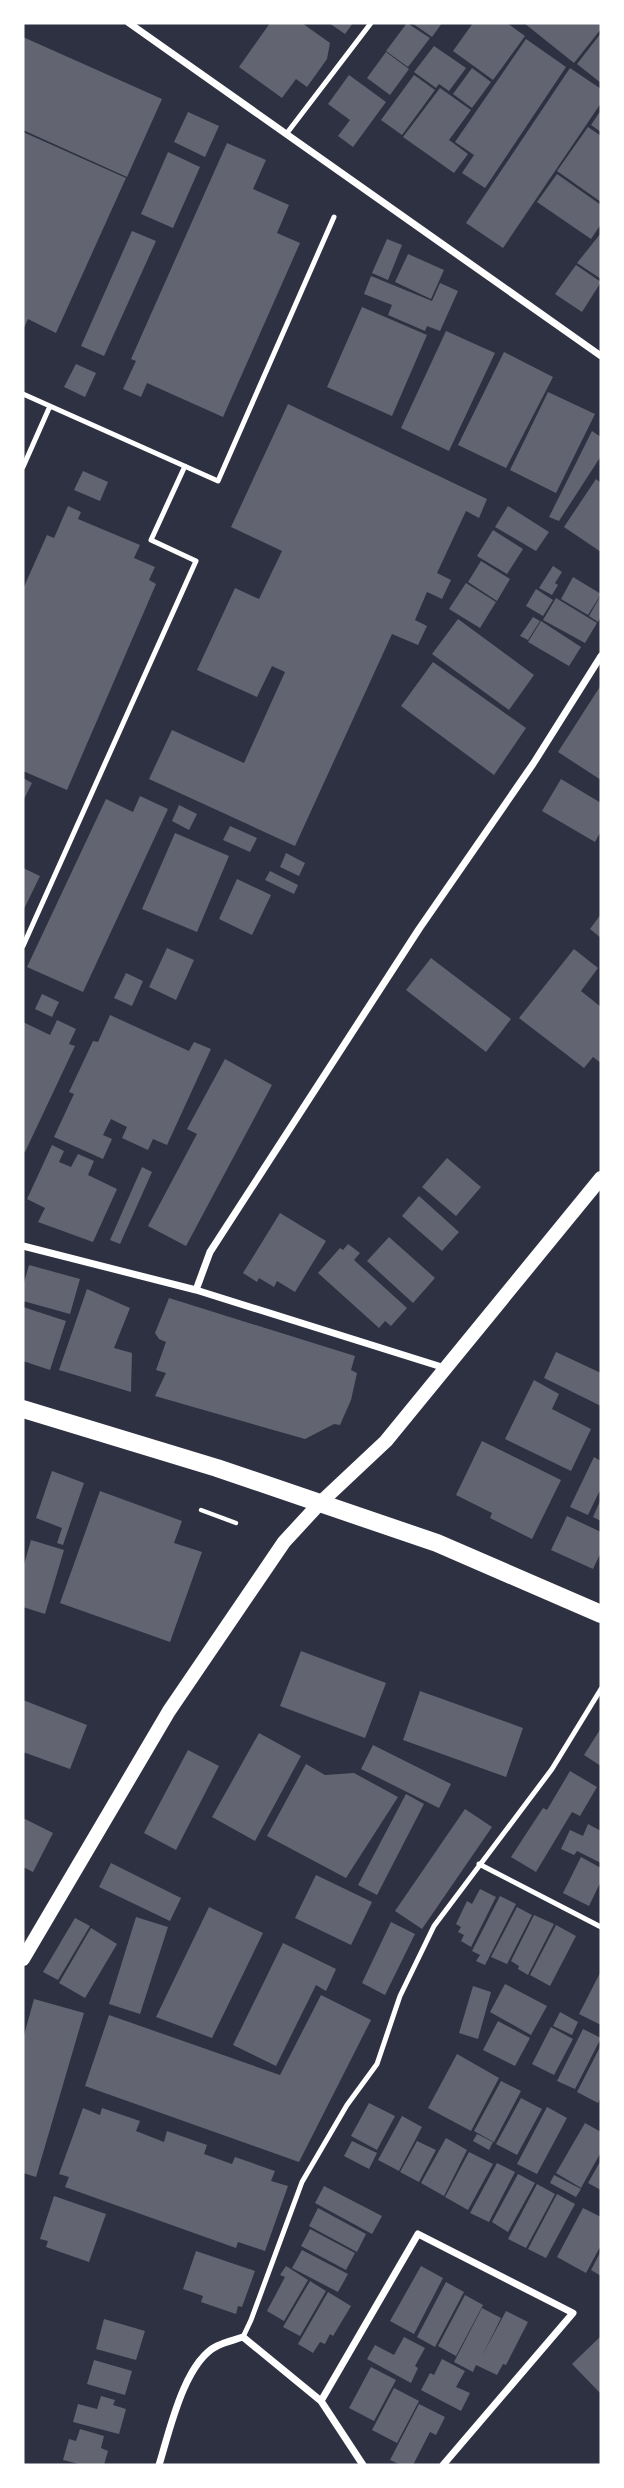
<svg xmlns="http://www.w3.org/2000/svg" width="624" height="2488" viewBox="0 0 624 2488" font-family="'Asap Condensed',sans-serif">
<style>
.building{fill:#626471}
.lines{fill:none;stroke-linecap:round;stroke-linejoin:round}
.path{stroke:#fff;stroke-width:4.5}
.service{stroke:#fff;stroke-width:5}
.minor{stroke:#fff;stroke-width:7}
.secondary{stroke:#fff;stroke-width:14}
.primary{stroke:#fff;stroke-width:18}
</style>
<rect width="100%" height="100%" fill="#2d3142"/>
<path class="building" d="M 270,23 L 302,23 L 330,43 L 327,59 L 307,87 L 296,79 L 282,98 L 239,67 Z
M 329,23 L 353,23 L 345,34 Z
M 407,23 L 430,38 L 408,67 L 386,51 Z
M 412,23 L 442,23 L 432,37 Z
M 473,23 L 507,23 L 525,36 L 493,80 L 453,51 Z
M 524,23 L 601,23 L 601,29 L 574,63 Z
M 601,33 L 601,83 L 577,64 Z
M 23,37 L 162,99 L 127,177 L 23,130 Z
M 526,39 L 566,67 L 485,188 L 462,173 L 474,155 L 455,142 Z
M 434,46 L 466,68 L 449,91 L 439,84 L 436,88 L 414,72 Z
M 386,52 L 409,69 L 390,95 L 367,78 Z
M 472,68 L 491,82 L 472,108 L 453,94 Z
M 570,68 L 601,89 L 601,103 L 503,248 L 466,223 Z
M 349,75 L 386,102 L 353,147 L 338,136 L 350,120 L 328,104 Z
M 414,75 L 435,90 L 402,135 L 381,120 Z
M 440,88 L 471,110 L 449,140 L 468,154 L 454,173 L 403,137 Z
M 601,110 L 601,132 L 591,125 Z
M 188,112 L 219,126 L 205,157 L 174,142 Z
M 588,127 L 601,136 L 601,202 L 557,171 Z
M 23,132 L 126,178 L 56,333 L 28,319 L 23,330 Z
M 227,143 L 266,160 L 253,189 L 289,205 L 277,233 L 300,243 L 223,417 L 147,383 L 141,397 L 123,389 L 136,361 L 131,359 Z
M 168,152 L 200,167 L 173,228 L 141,214 Z
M 557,174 L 601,205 L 601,224 L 591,239 L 537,202 Z
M 132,231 L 156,241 L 104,356 L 81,346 Z
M 601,233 L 601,279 L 577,263 Z
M 387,239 L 402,245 L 388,280 L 372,273 Z
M 408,254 L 444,270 L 431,299 L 395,282 Z
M 576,265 L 601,282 L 582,312 L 555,294 Z
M 371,276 L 432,301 L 440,283 L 458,291 L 440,331 L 427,326 L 425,331 L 388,315 L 392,305 L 364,294 Z
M 362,307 L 427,335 L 392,416 L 327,387 Z
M 446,331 L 495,353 L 449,451 L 401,428 Z
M 504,352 L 553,377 L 506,468 L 458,445 Z
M 76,364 L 96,373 L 85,397 L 64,387 Z
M 548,392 L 595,414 L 556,493 L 510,470 Z
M 288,404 L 487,499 L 479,518 L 466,511 L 437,573 L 451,580 L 442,599 L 427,592 L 415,620 L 427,626 L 418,645 L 392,634 L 295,846 L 149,779 L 172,730 L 244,763 L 285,672 L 272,666 L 257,697 L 197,670 L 235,588 L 259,599 L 282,551 L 231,527 Z
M 592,431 L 601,437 L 601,456 L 559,521 L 549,517 Z
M 83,471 L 108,482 L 100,501 L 74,490 Z
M 596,479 L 601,483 L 601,552 L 564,527 Z
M 68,506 L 81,512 L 78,519 L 140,545 L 134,558 L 155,567 L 149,580 L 156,584 L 67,790 L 23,771 L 23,589 L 47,535 L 54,538 Z
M 508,506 L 549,532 L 536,551 L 495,527 Z
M 493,530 L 523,549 L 507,574 L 477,556 Z
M 481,561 L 510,579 L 497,601 L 468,582 Z
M 553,566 L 562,572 L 555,583 L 558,585 L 552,595 L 539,588 Z
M 573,577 L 601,594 L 588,615 L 561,599 Z
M 466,583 L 496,602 L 480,628 L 449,609 Z
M 536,589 L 553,600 L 543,616 L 526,606 Z
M 601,595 L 601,616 L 598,622 L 589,616 Z
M 556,598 L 597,623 L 585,643 L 543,620 Z
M 533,617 L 540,621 L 528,640 L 520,636 Z
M 458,619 L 534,675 L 509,710 L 432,654 Z
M 541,621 L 581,647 L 569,666 L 528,642 Z
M 433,662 L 526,728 L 494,775 L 401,706 Z
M 601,685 L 601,780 L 558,752 Z
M 23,778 L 32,783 L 23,801 Z
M 561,779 L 601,803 L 601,831 L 595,842 L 542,811 Z
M 140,796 L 168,809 L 83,992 L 27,967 L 106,799 L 133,812 Z
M 179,805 L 197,814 L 189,830 L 172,821 Z
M 230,826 L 257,838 L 250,852 L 223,840 Z
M 175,833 L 229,856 L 197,932 L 142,909 Z
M 286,853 L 305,863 L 299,876 L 280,867 Z
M 23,868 L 40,876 L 23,911 Z
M 270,871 L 298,885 L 294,894 L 265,880 Z
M 237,879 L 271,895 L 252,935 L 219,919 Z
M 601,914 L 601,938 L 590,929 Z
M 167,948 L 194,960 L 176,1000 L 149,987 Z
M 574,949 L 598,968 L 581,991 L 601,1007 L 601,1063 L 593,1057 L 584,1068 L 519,1018 Z
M 431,958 L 511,1019 L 486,1052 L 406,990 Z
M 126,973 L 143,981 L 132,1006 L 114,998 Z
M 42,994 L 59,1002 L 52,1017 L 35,1009 Z
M 110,1015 L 189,1051 L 194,1042 L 211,1049 L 167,1145 L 153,1139 L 148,1150 L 122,1138 L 127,1127 L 111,1119 L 103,1135 L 112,1139 L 103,1159 L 54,1137 L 74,1094 L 69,1092 L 93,1041 L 98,1042 Z
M 57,1020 L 76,1029 L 69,1044 L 75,1046 L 25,1152 L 23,1151 L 23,1022 L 50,1035 Z
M 225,1059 L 272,1085 L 186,1246 L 148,1226 L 197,1134 L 187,1129 Z
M 52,1145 L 64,1151 L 59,1162 L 71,1167 L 78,1154 L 94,1161 L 88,1175 L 117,1189 L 93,1242 L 38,1222 L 45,1208 L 27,1199 Z
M 447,1158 L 481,1187 L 456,1216 L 422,1187 Z
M 142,1167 L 152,1172 L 120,1244 L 110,1240 Z
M 419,1196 L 459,1232 L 442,1251 L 402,1216 Z
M 280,1213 L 326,1241 L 295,1292 L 277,1281 L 274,1287 L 259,1278 L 257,1282 L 243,1273 Z
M 389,1237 L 435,1278 L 413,1303 L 367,1261 Z
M 348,1244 L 360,1253 L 354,1260 L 407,1308 L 391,1326 L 385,1321 L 379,1328 L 318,1273 L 340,1248 L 343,1250 Z
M 29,1265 L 80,1279 L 70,1314 L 23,1301 L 23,1286 Z
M 87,1289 L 130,1308 L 114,1348 L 132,1353 L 131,1392 L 59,1370 Z
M 169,1298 L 355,1356 L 351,1370 L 357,1373 L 351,1400 L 340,1425 L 334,1424 L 305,1439 L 155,1396 L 166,1373 L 156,1370 L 166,1342 L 159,1339 L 155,1333 Z
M 23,1307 L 66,1321 L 50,1370 L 23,1361 Z
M 556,1352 L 601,1373 L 601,1406 L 544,1378 Z
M 534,1380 L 559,1394 L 552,1409 L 591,1429 L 571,1471 L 505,1439 Z
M 482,1441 L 561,1480 L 532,1539 L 490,1518 L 492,1513 L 456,1495 Z
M 594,1457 L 601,1461 L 601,1488 L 588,1515 L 570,1507 Z
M 52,1471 L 84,1483 L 63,1545 L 57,1543 L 62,1528 L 36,1518 Z
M 100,1491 L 182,1521 L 174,1543 L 202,1552 L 170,1642 L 60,1603 Z
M 601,1499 L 601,1521 L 593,1517 Z
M 567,1516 L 601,1532 L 601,1552 L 593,1569 L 551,1550 Z
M 31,1540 L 64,1550 L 45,1614 L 23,1607 L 23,1568 Z
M 301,1651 L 386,1683 L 365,1738 L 280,1706 Z
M 420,1691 L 523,1728 L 506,1777 L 403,1740 Z
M 23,1700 L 87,1725 L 70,1769 L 23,1752 Z
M 601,1728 L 601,1766 L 584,1755 Z
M 259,1733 L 301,1756 L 255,1841 L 212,1817 Z
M 373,1745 L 451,1784 L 439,1808 L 361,1769 Z
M 188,1750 L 219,1766 L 176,1850 L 144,1833 Z
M 306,1764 L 325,1775 L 354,1773 L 398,1797 L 346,1878 L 267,1836 Z
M 570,1771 L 597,1787 L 580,1816 L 572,1812 L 536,1872 L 511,1857 L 543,1808 L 547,1810 Z
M 406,1794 L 424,1804 L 377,1895 L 358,1885 Z
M 465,1809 L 492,1827 L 422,1929 L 395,1911 Z
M 23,1818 L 53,1833 L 33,1872 L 23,1867 Z
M 588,1824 L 601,1831 L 601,1863 L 577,1851 L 574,1855 L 561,1849 L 570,1830 L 583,1836 Z
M 581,1857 L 601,1868 L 601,1881 L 589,1906 L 563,1893 Z
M 111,1863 L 181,1898 L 170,1921 L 99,1887 Z
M 316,1875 L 372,1902 L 351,1945 L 295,1918 Z
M 480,1889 L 496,1897 L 471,1947 L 461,1941 L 464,1935 L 458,1932 L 461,1927 L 456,1924 L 467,1901 L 472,1904 Z
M 500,1896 L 516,1904 L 485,1965 L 476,1961 L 480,1955 L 472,1951 Z
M 209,1907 L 263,1933 L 212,2038 L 156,2017 Z
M 517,1907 L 532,1915 L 507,1964 L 491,1957 Z
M 534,1915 L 554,1924 L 528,1975 L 518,1969 L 519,1966 L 511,1961 Z
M 136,1917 L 168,1927 L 140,2014 L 109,2004 Z
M 75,1918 L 90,1926 L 58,1980 L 43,1972 Z
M 391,1922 L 415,1934 L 385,1995 L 362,1983 Z
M 556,1925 L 576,1936 L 550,1986 L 530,1975 Z
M 91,1928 L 117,1944 L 85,1998 L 59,1983 Z
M 283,1943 L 336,1969 L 326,1991 L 316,1985 L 276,2066 L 233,2045 Z
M 601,1971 L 601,2025 L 579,2014 Z
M 505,1984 L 547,2006 L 531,2035 L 490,2012 Z
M 473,1986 L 491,1992 L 478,2039 L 459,2033 Z
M 321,1995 L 371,2020 L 299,2162 L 85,2086 L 109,2015 L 280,2075 Z
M 34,1999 L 84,2013 L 36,2177 L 23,2173 L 23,2039 Z
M 560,2012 L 578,2022 L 572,2035 L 553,2026 Z
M 498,2021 L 530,2038 L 515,2066 L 483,2050 Z
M 551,2027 L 573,2039 L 554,2075 L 532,2064 Z
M 583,2029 L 601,2038 L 575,2089 L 557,2081 Z
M 601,2045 L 601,2097 L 598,2103 L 577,2092 Z
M 457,2054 L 499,2078 L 471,2131 L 428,2108 Z
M 501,2081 L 521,2091 L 494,2142 L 474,2131 Z
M 521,2098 L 542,2109 L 517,2155 L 496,2144 Z
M 369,2103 L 395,2116 L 377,2150 L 351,2136 Z
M 547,2107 L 567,2118 L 537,2174 L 517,2164 Z
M 83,2108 L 100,2115 L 102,2108 L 140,2121 L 136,2131 L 164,2142 L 167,2131 L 207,2145 L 204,2154 L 232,2164 L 235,2157 L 275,2171 L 271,2181 L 288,2186 L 265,2251 L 238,2242 L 236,2248 L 65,2187 L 69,2177 L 59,2174 Z
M 402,2116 L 422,2127 L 399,2171 L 378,2160 Z
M 585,2123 L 601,2132 L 601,2152 L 581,2188 L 556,2173 Z
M 477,2134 L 493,2142 L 489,2150 L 473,2141 Z
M 446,2138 L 467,2150 L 444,2196 L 421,2183 Z
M 352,2141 L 377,2153 L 369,2169 L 344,2156 Z
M 417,2141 L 436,2150 L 419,2182 L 400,2172 Z
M 469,2152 L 493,2164 L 468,2210 L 445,2197 Z
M 601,2160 L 601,2190 L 588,2183 Z
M 497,2163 L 515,2172 L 489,2222 L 470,2213 Z
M 518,2174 L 535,2183 L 508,2232 L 492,2222 Z
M 554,2175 L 581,2189 L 576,2197 L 550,2183 Z
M 537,2184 L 555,2194 L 526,2248 L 508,2239 Z
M 324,2186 L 382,2216 L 372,2234 L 315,2203 Z
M 557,2194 L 575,2204 L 546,2258 L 528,2249 Z
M 54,2196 L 106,2214 L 89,2262 L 46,2247 L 48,2241 L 40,2239 Z
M 318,2208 L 366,2234 L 357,2252 L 309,2226 Z
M 583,2208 L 601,2217 L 601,2245 L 586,2273 L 557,2257 Z
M 310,2229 L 355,2253 L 346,2270 L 301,2246 Z
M 302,2250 L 348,2274 L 338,2292 L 292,2268 Z
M 196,2251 L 255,2271 L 242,2307 L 238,2306 L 236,2314 L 201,2302 L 203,2296 L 183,2289 Z
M 601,2251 L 601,2276 L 591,2270 Z
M 286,2266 L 308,2280 L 284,2321 L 267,2311 L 285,2277 L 280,2275 Z
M 421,2266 L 443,2278 L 414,2334 L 390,2321 Z
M 310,2281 L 326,2291 L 300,2336 L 283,2327 Z
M 446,2282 L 464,2292 L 435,2347 L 417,2337 Z
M 328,2292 L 351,2306 L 333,2336 L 330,2334 L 325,2344 L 320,2342 L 313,2353 L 298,2344 Z
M 465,2295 L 483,2305 L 456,2356 L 438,2346 Z
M 482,2308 L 501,2318 L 482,2356 L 506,2311 L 528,2322 L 506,2365 L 503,2364 L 497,2375 L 476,2365 L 473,2372 L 454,2362 Z
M 104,2319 L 145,2331 L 136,2360 L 96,2349 Z
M 601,2336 L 601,2394 L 572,2364 Z
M 404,2337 L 425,2348 L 415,2366 L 418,2368 L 411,2383 L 367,2359 L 375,2345 L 394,2355 Z
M 442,2359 L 465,2371 L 456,2387 L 470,2393 L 461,2411 L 421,2390 L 430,2373 L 434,2375 Z
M 94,2360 L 132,2371 L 125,2395 L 87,2384 Z
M 371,2367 L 396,2380 L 374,2421 L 349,2408 Z
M 394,2388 L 419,2401 L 397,2443 L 372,2430 Z
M 101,2396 L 115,2400 L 113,2405 L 126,2409 L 119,2434 L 73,2422 L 78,2404 L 97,2409 Z
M 419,2404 L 445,2417 L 436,2435 L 430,2432 L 413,2465 L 401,2465 L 390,2460 Z
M 80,2429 L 104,2436 L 101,2448 L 108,2451 L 104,2465 L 83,2465 L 63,2460 L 69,2439 L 76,2441 Z"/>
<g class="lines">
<path class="path" d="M 201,1510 L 236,1523"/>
<path class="service" d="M 287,133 L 371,23
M 23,394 L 218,481 L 334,217
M 23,467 L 50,406
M 23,946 L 196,561 L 151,540 L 185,466
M 479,1864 L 601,1927
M 243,2337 L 251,2320 L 302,2182 L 347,2105 L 377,2064 L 400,1996 L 434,1926 L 552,1769 L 601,1689"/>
<path class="minor" d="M 129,23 L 601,356
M 23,1246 L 196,1290 L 210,1252 L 419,929 L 533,764 L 601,656
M 196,1290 L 445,1368
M 321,2401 L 418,2234 L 573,2313 L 443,2465
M 159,2465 C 169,2433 184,2362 217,2346 C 225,2342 234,2340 243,2337 L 321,2401 L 363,2465"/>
<path class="secondary" d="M 23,1959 L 169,1711 L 284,1542 L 320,1503 L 386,1441 L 601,1178"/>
<path class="primary" d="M 23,1409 L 217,1468 L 437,1543 L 601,1614"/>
</g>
<rect width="624" height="2488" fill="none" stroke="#ffffff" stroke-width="49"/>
</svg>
